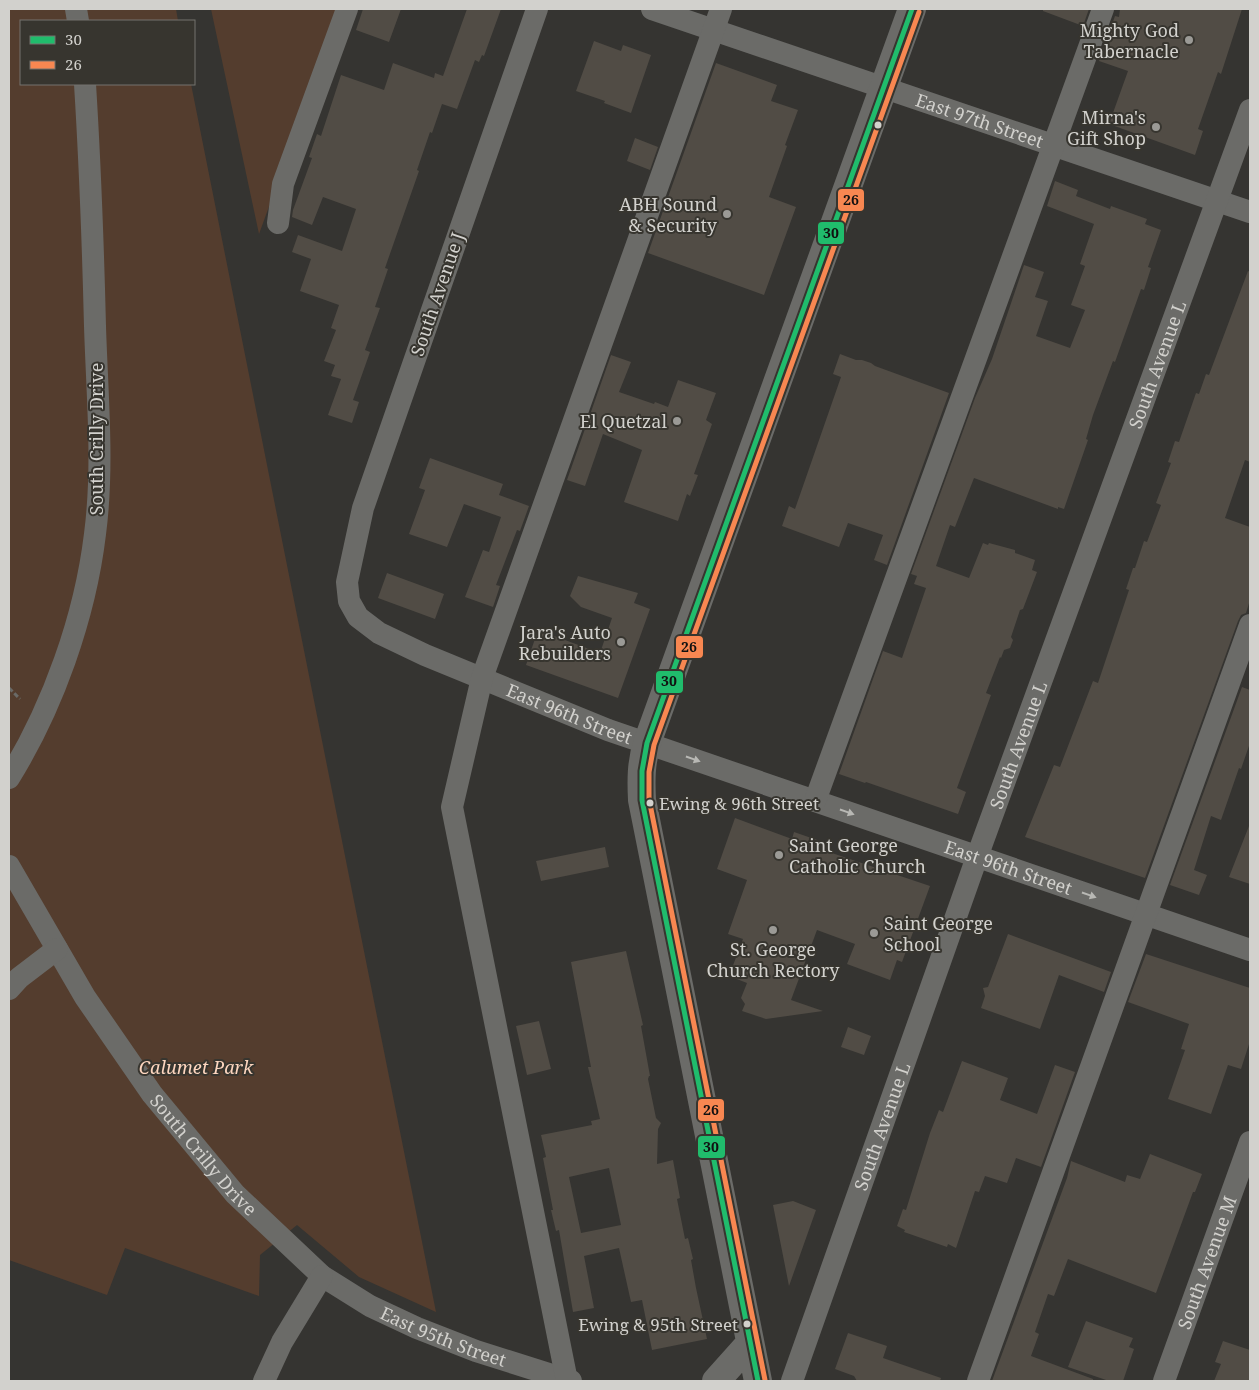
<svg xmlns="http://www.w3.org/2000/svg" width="1259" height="1390" viewBox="0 0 1259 1390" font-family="'Noto Serif',serif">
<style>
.green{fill:#543d2e}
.building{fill:#514c45;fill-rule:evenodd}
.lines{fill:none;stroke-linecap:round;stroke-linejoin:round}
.path{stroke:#6a6a67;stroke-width:3;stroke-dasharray:5 2.5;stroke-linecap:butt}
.minor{stroke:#6b6b68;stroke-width:22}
.major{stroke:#6b6b68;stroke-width:28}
.bus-1-casing{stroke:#37352f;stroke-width:9}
.bus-2-casing{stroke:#37352f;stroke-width:9}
.bus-1{stroke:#20bc6c;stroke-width:5}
.bus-2{stroke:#f88751;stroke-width:5}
.oneway{fill:#b8b8b4}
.poi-dot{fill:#9b9a96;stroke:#37352f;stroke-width:2}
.bus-dot{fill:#d2d1cd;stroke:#37352f;stroke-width:2}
.labels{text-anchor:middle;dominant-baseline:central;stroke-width:4;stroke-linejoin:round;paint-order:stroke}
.bus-label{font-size:17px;fill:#d2d1cd;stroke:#37352f;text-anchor:start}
.poi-label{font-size:18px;fill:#d2d1cd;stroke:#37352f;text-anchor:end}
.street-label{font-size:18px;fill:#d2d1cd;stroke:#37352f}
.park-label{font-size:18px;font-style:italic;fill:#fdd6bf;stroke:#37352f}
.line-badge{stroke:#37352f;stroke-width:2}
.pale-badge-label{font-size:14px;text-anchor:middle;font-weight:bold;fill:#111}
</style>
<rect width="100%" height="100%" fill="#353431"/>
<path class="green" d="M 9,9 L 176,9 L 178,21 L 21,21 L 21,84 L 191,84 L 436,1312 L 359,1277 L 297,1225 L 260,1255 L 259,1296 L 125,1248 L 107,1295 L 9,1260 Z
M 211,9 L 341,9 L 259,234 Z"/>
<path class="building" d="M 363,9 L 401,9 L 389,42 L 356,30 Z
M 467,9 L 501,9 L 484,56 L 482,55 L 479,62 L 475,60 L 457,109 L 442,104 L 432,133 L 430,132 L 417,170 L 419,171 L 385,268 L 388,269 L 375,307 L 380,308 L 365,350 L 370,352 L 353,400 L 359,402 L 352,423 L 328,415 L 341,379 L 331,376 L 335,365 L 324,361 L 336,330 L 331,328 L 339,305 L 300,291 L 311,259 L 292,252 L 298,235 L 342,251 L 356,209 L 323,197 L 312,225 L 292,217 L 293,210 L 312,158 L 309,157 L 317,134 L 321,136 L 341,75 L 384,90 L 393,63 L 434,78 L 435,73 L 443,76 Z
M 1043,9 L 1089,9 L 1083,26 L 1043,11 Z
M 1120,9 L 1242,9 L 1221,74 L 1218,72 L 1198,129 L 1203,131 L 1195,155 L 1109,124 L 1128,71 L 1099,61 L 1115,16 L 1119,17 Z
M 594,41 L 621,51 L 623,45 L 651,55 L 631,113 L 604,103 L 605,101 L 576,91 Z
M 716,63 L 777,85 L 771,101 L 798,110 L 785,145 L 787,146 L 769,197 L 796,207 L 764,295 L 648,253 Z
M 635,138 L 658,147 L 650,170 L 627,161 Z
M 1055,181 L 1078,190 L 1076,196 L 1110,209 L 1111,206 L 1147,219 L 1145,224 L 1161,230 L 1148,267 L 1151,268 L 1144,290 L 1141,289 L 1115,362 L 1113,361 L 1093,415 L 1086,439 L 1088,440 L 1064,509 L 1058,507 L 1058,509 L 974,478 L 955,527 L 950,525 L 936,566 L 969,578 L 983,543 L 988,545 L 989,543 L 1015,550 L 1015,553 L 1035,560 L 1032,570 L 1037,572 L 1023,609 L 1020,610 L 1011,637 L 1013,640 L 1010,648 L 1004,650 L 1001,658 L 1000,657 L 986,693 L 991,695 L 957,788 L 966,792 L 958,814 L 866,782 L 865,783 L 839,774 L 883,651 L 902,658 L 926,588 L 914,584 L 917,576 L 911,574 L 975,398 L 992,359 L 1024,265 L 1044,272 L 1035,297 L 1048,301 L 1036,336 L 1070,348 L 1085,310 L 1071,305 L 1085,266 L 1080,264 L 1094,224 L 1047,206 Z
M 1248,271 L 1250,272 L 1250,462 L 1245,460 L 1225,518 L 1250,527 L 1250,600 L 1246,613 L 1241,615 L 1238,621 L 1145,878 L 1025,837 L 1054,765 L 1060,767 L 1093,681 L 1098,683 L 1129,590 L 1126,589 L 1133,568 L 1135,568 L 1144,541 L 1147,542 L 1161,505 L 1156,503 L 1171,463 L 1168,462 L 1175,441 L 1179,442 L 1196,393 L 1199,394 L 1206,374 L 1209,375 Z
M 840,354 L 856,360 L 862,360 L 871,363 L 875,366 L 949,393 L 887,565 L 874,560 L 883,535 L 848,523 L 839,547 L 782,526 L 789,506 L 795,509 L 841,377 L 833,374 Z
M 611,355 L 631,362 L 619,392 L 654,404 L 655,402 L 668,407 L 678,380 L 716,393 L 706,420 L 712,424 L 694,474 L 698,475 L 690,496 L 687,494 L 678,521 L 624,502 L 642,450 L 603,434 L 585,486 L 567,480 Z
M 430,458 L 503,484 L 499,495 L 529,506 L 520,531 L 517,530 L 496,585 L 500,586 L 493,607 L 465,597 L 483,550 L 489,552 L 501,517 L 464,504 L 447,547 L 409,534 L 425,490 L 419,488 Z
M 387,573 L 444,594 L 435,619 L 378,598 Z
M 578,576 L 638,593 L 634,603 L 650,609 L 618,698 L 526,665 L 538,630 L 600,653 L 612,618 L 581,607 L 570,596 Z
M 1242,687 L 1250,690 L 1250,743 L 1241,769 L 1239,768 L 1221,820 L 1211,816 L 1194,870 L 1207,875 L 1199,895 L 1170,885 Z
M 735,818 L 792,839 L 794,832 L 820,841 L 817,848 L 930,886 L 902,962 L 897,960 L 890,980 L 847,964 L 855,944 L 817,930 L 791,1000 L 823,1011 L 766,1019 L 742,1011 L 745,1004 L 741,998 L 747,983 L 729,976 L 743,939 L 728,934 L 747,880 L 717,869 Z
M 1249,826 L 1250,826 L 1250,884 L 1229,877 Z
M 605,847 L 609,867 L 541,881 L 536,861 Z
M 1008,934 L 1111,972 L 1104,992 L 1059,975 L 1040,1029 L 981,1008 L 985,996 L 983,988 L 988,987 Z
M 626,951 L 643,1025 L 641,1026 L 650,1076 L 649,1076 L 648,1079 L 656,1118 L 661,1123 L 658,1129 L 657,1164 L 673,1160 L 680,1198 L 677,1199 L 685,1239 L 688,1238 L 693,1259 L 691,1260 L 696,1288 L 707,1339 L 652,1350 L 642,1300 L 631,1302 L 619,1248 L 584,1256 L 594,1308 L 573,1312 L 559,1230 L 556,1231 L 551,1210 L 553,1210 L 543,1158 L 546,1157 L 541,1135 L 592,1125 L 591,1121 L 600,1119 L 588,1067 L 591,1067 L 571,962 ZM 609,1168 L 621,1225 L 581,1233 L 569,1177 Z
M 1146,954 L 1250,988 L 1250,1041 L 1241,1069 L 1228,1065 L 1211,1114 L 1168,1099 L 1185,1050 L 1181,1049 L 1189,1024 L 1128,1002 Z
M 539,1021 L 551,1069 L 527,1075 L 516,1026 Z
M 848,1027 L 871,1036 L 864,1055 L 841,1047 Z
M 962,1061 L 1008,1078 L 1000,1100 L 1037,1114 L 1055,1065 L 1075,1072 L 1041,1167 L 1016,1158 L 1007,1183 L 985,1176 L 979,1192 L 975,1191 L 956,1248 L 948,1244 L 947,1247 L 904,1232 L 905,1230 L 897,1226 L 903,1209 L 906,1210 L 930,1133 L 939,1110 L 943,1112 Z
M 1150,1154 L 1202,1174 L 1195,1192 L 1193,1192 L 1156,1293 L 1068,1259 L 1054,1296 L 1048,1294 L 1035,1332 L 1039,1334 L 1031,1356 L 1093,1379 L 1093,1381 L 992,1381 L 1067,1178 L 1071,1161 L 1125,1182 L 1127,1175 L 1140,1179 Z
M 793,1201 L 816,1210 L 789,1286 L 773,1205 Z
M 1086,1321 L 1133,1338 L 1129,1347 L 1134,1349 L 1123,1381 L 1109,1381 L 1068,1367 Z
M 848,1333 L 887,1346 L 883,1358 L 941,1378 L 940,1381 L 857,1381 L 854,1376 L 835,1369 Z
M 1223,1341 L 1250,1350 L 1250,1381 L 1214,1381 L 1221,1364 L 1215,1362 Z"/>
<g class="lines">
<path class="path" d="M 9,688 L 20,699"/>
<g class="minor">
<path d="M 76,9 L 78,21"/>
<path id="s1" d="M 537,9 L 363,508 L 347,582 L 349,601 L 358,617 L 379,633 L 425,655 L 608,730 L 1250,950"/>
<path id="s2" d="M 652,9 L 1250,212"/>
<path d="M 278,223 L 283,184 L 347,9"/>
<path d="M 9,778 C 53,707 85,617 95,534 C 104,465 97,394 95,326 C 93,245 90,164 85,84"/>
<path d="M 815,801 L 1103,9"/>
<path id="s3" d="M 9,866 L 85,997 L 152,1094 L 235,1194 L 322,1276 L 370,1306 L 417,1328 L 476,1351 L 571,1381"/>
<path d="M 9,989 L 19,978 L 57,949"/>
<path d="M 264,1381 L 282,1342 L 322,1276"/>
<path d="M 567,1381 L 452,807 L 482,678 L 721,9"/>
<path id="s4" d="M 792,1381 L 977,857 L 1250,110"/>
<path d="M 978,1381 L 1250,625"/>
<path id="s5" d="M 1164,1381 L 1250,1142"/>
</g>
<path class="major" d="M 716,1381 L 750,1343
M 758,1381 L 642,800 C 641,780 641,763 647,743 L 912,9"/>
<g class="bus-1-casing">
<path id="bus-1" d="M 758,1381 L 642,800 L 642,771 L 647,743 L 912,9"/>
</g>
<g class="bus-2-casing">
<path id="bus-2" d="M 765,1380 L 649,799 L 649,772 L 654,745 L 919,12"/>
</g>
<use href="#bus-1" class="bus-1"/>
<use href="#bus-2" class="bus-2"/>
</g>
<defs><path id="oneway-solid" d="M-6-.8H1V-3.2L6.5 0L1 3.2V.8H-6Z" transform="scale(1.25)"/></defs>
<g class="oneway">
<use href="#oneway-solid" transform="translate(693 759) rotate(19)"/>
<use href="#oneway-solid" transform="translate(847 812) rotate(19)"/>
<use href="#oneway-solid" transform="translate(1089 895) rotate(19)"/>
</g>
<g class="poi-dot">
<circle cx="1189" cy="40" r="5"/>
<circle cx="1156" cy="127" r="5"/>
<circle cx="727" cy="214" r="5"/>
<circle cx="677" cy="421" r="5"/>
<circle cx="621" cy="642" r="5"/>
<circle cx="779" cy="855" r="5"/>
<circle cx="773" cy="930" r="5"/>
<circle cx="874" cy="933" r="5"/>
</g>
<g class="bus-dot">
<circle cx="878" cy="125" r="4.5"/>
<circle cx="650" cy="803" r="4.5"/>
<circle cx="747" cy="1324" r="4.5"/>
</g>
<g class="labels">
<g class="bus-label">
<text x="659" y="803">Ewing &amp; 96th Street</text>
<text x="738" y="1324" text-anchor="end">Ewing &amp; 95th Street</text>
</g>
<g class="poi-label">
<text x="1179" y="30">Mighty God<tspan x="1179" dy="21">Tabernacle</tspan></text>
<text x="1146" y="117">Mirna's<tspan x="1146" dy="21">Gift Shop</tspan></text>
<text x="717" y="204">ABH Sound<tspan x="717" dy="21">&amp; Security</tspan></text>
<text x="667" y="421">El Quetzal</text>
<text x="611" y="632">Jara's Auto<tspan x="611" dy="21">Rebuilders</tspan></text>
<text x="789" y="845" text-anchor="start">Saint George<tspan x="789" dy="21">Catholic Church</tspan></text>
<text x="884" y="923" text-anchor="start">Saint George<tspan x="884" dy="21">School</tspan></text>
<text x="773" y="949" text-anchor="middle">St. George<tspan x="773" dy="21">Church Rectory</tspan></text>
</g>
<g class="street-label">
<text stroke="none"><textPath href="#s2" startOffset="346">East 97th Street</textPath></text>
<text transform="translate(437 294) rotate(-71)">South Avenue J</text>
<text stroke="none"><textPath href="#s4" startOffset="1080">South Avenue L</textPath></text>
<text transform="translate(96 439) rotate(-90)">South Crilly Drive</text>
<text stroke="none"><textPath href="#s1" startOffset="875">East 96th Street</textPath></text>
<text stroke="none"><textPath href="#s4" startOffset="675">South Avenue L</textPath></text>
<text stroke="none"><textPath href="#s1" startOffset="1340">East 96th Street</textPath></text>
<text stroke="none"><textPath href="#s4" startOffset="270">South Avenue L</textPath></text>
<text stroke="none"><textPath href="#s3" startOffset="349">South Crilly Drive</textPath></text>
<text stroke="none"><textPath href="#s5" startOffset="126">South Avenue M</textPath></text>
<text stroke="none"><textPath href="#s3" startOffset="655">East 95th Street</textPath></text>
</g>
<g class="park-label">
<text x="196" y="1067">Calumet Park</text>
</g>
</g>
<g class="line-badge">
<rect x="837" y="188" width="28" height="24" rx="5" fill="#f88751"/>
<rect x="817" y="221" width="28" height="24" rx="5" fill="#20bc6c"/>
<rect x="675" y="635" width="29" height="24" rx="5" fill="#f88751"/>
<rect x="655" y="670" width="29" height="24" rx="5" fill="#20bc6c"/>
<rect x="697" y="1098" width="28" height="24" rx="5" fill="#f88751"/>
<rect x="697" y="1135" width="29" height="24" rx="5" fill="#20bc6c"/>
</g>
<g class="pale-badge-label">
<text x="851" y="205">26</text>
<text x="831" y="238">30</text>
<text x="689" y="652">26</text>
<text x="669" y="686">30</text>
<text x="711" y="1115">26</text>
<text x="711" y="1152">30</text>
</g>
<rect width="1259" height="1390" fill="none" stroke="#d2d1cd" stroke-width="20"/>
<rect x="20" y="20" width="175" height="65" fill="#37352f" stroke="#75736e"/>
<rect x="30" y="36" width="25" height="8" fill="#20bc6c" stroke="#75736e"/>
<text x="65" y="45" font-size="15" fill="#d2d1cd">30</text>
<rect x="30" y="61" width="25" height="8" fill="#f88751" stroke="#75736e"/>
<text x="65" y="70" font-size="15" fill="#d2d1cd">26</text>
</svg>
